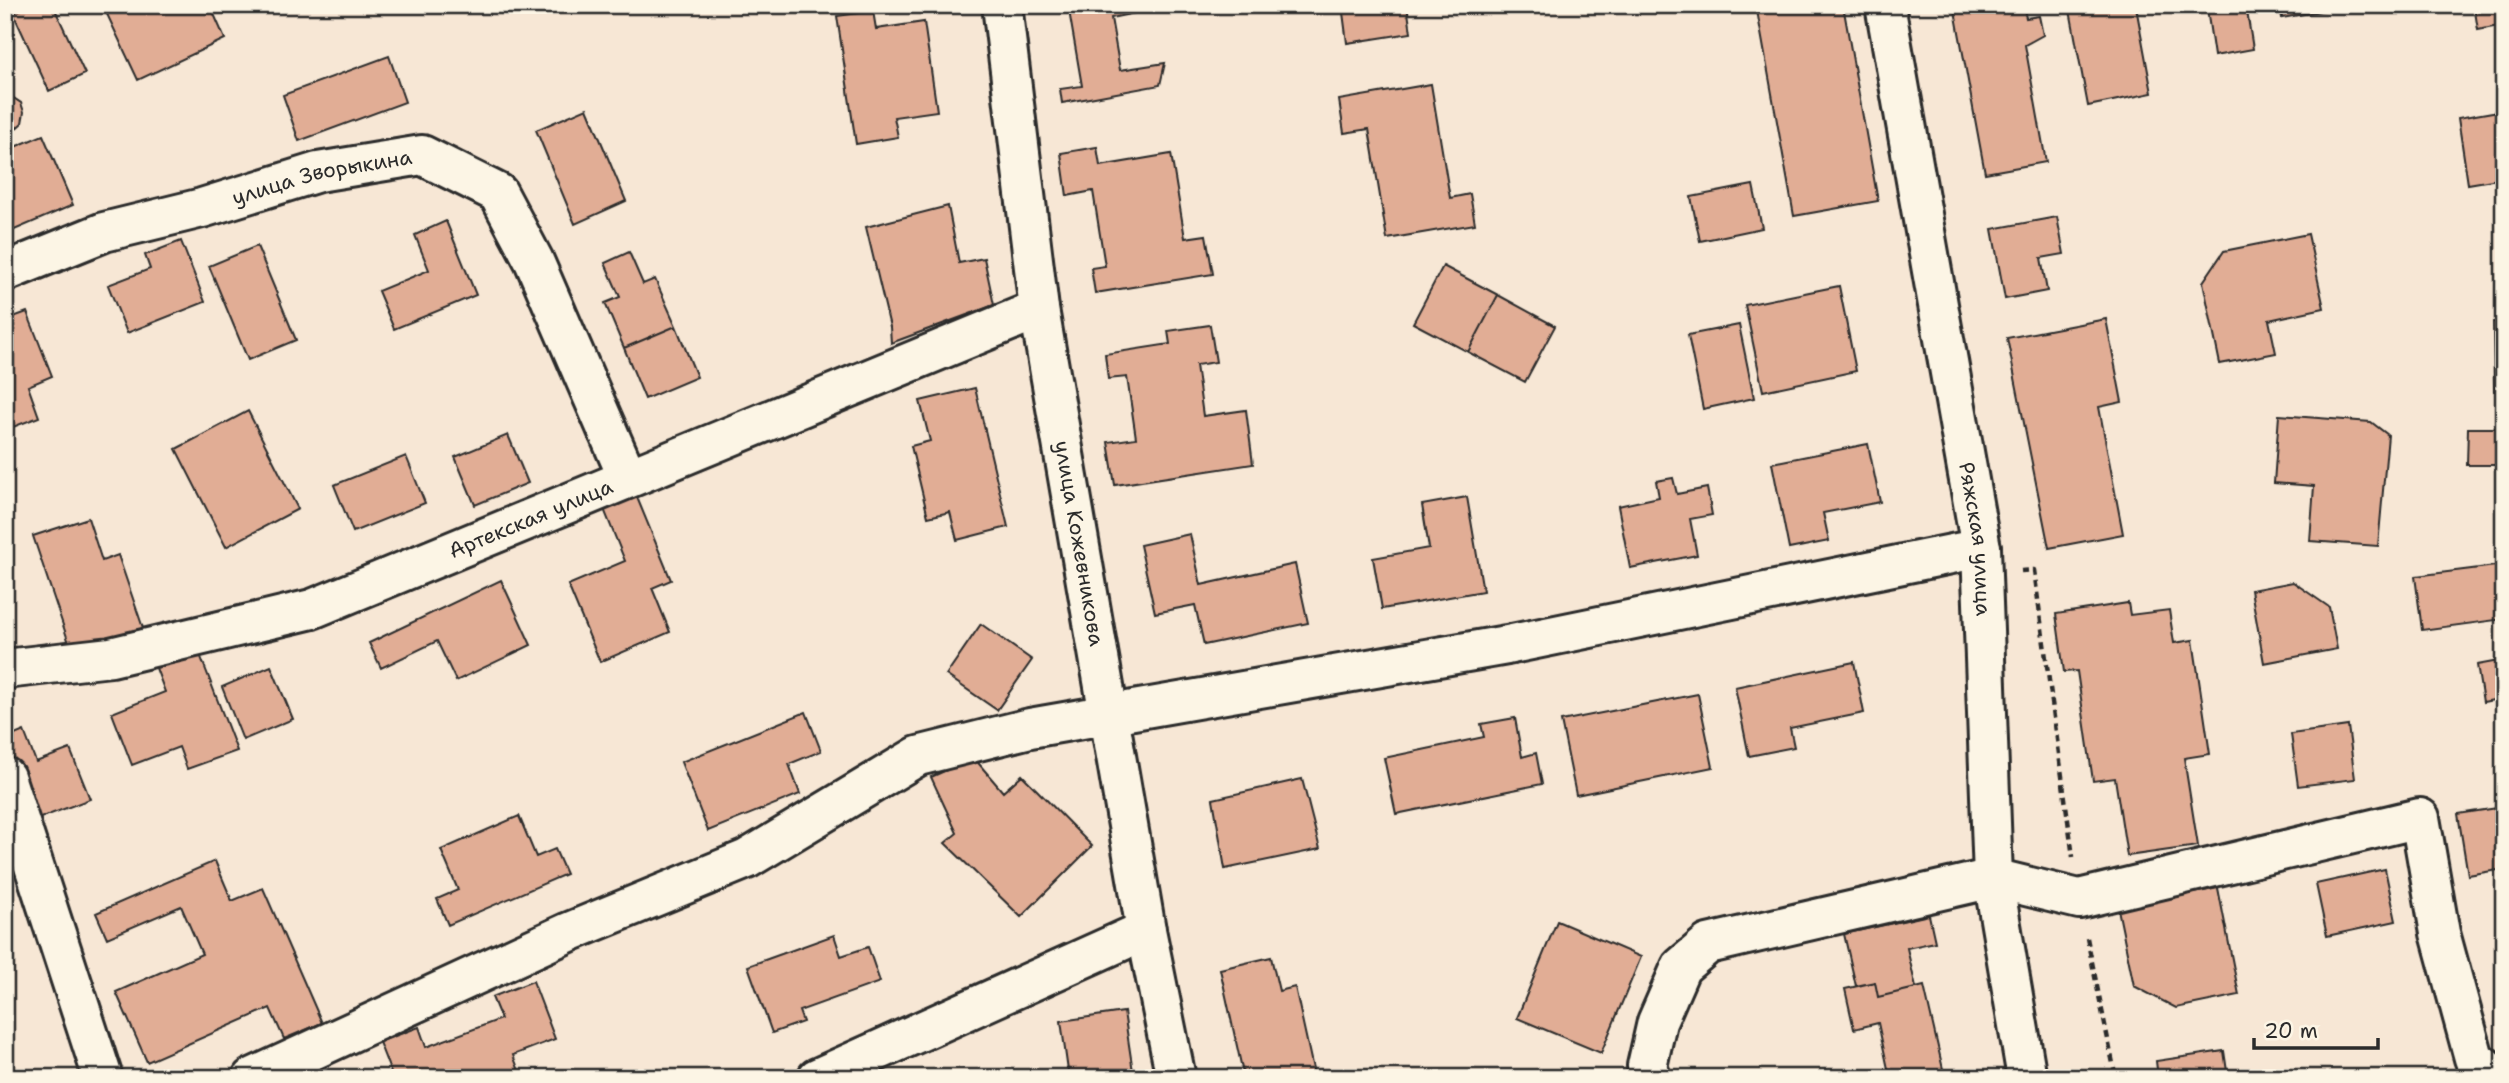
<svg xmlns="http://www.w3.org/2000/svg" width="2509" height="1083" viewBox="0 0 2509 1083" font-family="'Shantell Sans',sans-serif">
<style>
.building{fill:#e1ad95;stroke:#2b2b2b;stroke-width:2}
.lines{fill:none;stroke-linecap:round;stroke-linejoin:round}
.street-casing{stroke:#2b2b2b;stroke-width:44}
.path{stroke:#2b2b2b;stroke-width:4.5;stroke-dasharray:7 5;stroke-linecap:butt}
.street{stroke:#fcf5e5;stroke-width:38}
.labels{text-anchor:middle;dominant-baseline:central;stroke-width:7;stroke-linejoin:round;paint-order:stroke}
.street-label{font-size:21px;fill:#2b2b2b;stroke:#fcf5e5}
</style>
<rect width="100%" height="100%" fill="#f7e7d5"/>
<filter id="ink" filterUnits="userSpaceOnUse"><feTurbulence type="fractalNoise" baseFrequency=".0143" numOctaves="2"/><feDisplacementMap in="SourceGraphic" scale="14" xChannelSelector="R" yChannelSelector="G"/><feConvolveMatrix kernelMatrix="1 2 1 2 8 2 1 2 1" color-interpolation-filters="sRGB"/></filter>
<g filter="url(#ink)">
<path class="building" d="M 31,5 L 53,5 L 85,74 L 49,91 L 13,13 Z
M 120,5 L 210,5 L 225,39 L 138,80 L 106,12 Z
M 1068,5 L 1144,5 L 1145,11 L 1111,18 L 1120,70 L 1165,63 L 1160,85 L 1062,103 L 1060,89 L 1082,86 Z
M 1342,5 L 1407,5 L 1411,33 L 1347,43 Z
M 1756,5 L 1843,5 L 1878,201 L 1794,216 Z
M 1954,5 L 2023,5 L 2026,18 L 2039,16 L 2043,35 L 2025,45 L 2046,162 L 1985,173 Z
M 2069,5 L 2147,5 L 2136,7 L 2152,93 L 2088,106 Z
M 2197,5 L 2233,5 L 2198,11 Z
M 2233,5 L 2246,5 L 2253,49 L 2214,56 L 2207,9 Z
M 2280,5 L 2353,5 L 2282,18 Z
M 2474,5 L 2504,5 L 2504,25 L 2478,30 Z
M 873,11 L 876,29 L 924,22 L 937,111 L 894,117 L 898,137 L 856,144 L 837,16 Z
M 389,56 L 405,102 L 299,141 L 283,95 Z
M 1431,84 L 1450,198 L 1470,194 L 1475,224 L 1387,239 L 1369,129 L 1344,133 L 1339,100 Z
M 5,86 L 9,95 L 21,103 L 24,112 L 22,123 L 11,133 L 5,132 Z
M 587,108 L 626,201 L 575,224 L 536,130 Z
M 2504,110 L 2504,178 L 2468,184 L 2458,118 Z
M 43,135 L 73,205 L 5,234 L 5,151 Z
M 1097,147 L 1100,166 L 1171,154 L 1185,238 L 1206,235 L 1213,274 L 1095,293 L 1091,268 L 1105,266 L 1093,191 L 1067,196 L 1061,153 Z
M 1753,185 L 1762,228 L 1700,241 L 1691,197 Z
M 948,206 L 959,263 L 984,258 L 994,305 L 891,343 L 890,327 L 866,227 Z
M 2057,217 L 2064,254 L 2041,258 L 2047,291 L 2005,299 L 1992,229 Z
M 446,221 L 476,295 L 394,329 L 378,291 L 429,270 L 415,235 Z
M 2308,234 L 2324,308 L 2269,320 L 2276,353 L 2220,364 L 2203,282 L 2224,251 Z
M 181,241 L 205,302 L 127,333 L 108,285 L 150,269 L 145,255 Z
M 257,246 L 296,340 L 248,360 L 209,266 Z
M 629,252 L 643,284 L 655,279 L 676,326 L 624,348 L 605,303 L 620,297 L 605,263 Z
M 1443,266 L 1498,295 L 1468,352 L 1413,323 Z
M 1839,286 L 1856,371 L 1763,391 L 1745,305 Z
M 1498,295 L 1555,326 L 1525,382 L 1468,352 Z
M 27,312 L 52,376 L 28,386 L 39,417 L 5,430 L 5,320 Z
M 2106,319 L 2122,402 L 2099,407 L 2123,534 L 2049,548 L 2007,338 Z
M 2493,322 L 2504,322 L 2504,391 L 2494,391 Z
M 1210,325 L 1216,362 L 1196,365 L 1203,416 L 1246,410 L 1253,464 L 1115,485 L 1108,442 L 1136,438 L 1127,377 L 1108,379 L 1105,354 L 1170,344 L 1168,331 Z
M 1739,325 L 1754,398 L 1703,409 L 1688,335 Z
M 676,326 L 697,377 L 645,399 L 624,348 Z
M 975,388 L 1008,527 L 957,540 L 950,512 L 928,517 L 911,446 L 930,441 L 920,401 Z
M 248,411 L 298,509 L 226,547 L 176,449 Z
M 2279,415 L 2371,422 L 2388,435 L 2378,546 L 2310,541 L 2314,486 L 2274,483 Z
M 2468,428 L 2504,428 L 2504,465 L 2467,465 Z
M 508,435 L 528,483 L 475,505 L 455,457 Z
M 1868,444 L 1880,502 L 1823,513 L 1829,541 L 1789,549 L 1772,463 Z
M 406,456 L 425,503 L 353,532 L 334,485 Z
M 1673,478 L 1677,494 L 1707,488 L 1712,515 L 1690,519 L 1697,555 L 1630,568 L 1618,506 L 1659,497 L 1656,481 Z
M 636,495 L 671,580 L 652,588 L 670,632 L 600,662 L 568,585 L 625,561 L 604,509 Z
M 1467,497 L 1483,591 L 1382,609 L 1373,558 L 1429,548 L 1422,505 Z
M 88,518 L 102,561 L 118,555 L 143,628 L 72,652 L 33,536 Z
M 1190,534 L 1201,585 L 1295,564 L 1308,623 L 1204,645 L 1195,605 L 1155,613 L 1140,545 Z
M 2504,565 L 2504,619 L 2422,630 L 2415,576 Z
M 501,580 L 531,645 L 456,681 L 437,641 L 381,668 L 369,643 Z
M 2293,582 L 2329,607 L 2337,649 L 2264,663 L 2251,590 Z
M 2128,603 L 2130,615 L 2169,610 L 2174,643 L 2193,640 L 2210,754 L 2184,758 L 2198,846 L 2127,856 L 2115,778 L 2093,781 L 2077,671 L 2064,672 L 2056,614 Z
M 981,624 L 1032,660 L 997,710 L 946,675 Z
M 199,652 L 237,751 L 187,769 L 179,747 L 132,765 L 112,713 L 165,692 L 156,668 Z
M 2504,660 L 2504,698 L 2483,702 L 2477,665 Z
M 1854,662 L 1864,713 L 1790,728 L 1794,747 L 1749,756 L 1735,687 Z
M 271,666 L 293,719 L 243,740 L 222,687 Z
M 1698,694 L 1713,767 L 1576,795 L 1561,721 Z
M 806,712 L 821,751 L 789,764 L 800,794 L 708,831 L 681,762 Z
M 1515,718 L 1522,757 L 1536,753 L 1542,784 L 1396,814 L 1384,758 L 1484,737 L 1481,724 Z
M 2348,726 L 2355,779 L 2298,786 L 2291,734 Z
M 24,731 L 36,762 L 70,749 L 90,799 L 17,827 L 5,799 L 5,739 Z
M 974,758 L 1003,792 L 1022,775 L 1092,846 L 1021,917 L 945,843 L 957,833 L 931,777 Z
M 1302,779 L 1320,849 L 1225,869 L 1213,799 Z
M 2504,807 L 2504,869 L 2468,875 L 2458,814 Z
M 519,816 L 536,857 L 555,849 L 566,874 L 448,925 L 437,899 L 458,890 L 441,850 Z
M 215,861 L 232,901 L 263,888 L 322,1023 L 284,1039 L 270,1008 L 147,1062 L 116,992 L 202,954 L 181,906 L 107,938 L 96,913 Z
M 2385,869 L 2396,921 L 2327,936 L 2316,884 Z
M 2218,888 L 2239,995 L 2176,1008 L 2134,986 L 2118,909 Z
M 1929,915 L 1935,942 L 1907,948 L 1916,988 L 1878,997 L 1875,982 L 1856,986 L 1844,934 Z
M 1557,921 L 1641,957 L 1601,1053 L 1517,1018 Z
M 834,935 L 841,956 L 868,947 L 880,982 L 799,1011 L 803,1022 L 772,1033 L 748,966 Z
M 1271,957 L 1279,991 L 1295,987 L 1315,1078 L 1244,1078 L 1220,969 Z
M 533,981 L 555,1039 L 513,1055 L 519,1071 L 502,1078 L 393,1078 L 379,1042 L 419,1027 L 426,1047 L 501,1019 L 492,997 Z
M 1875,982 L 1878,997 L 1924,986 L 1945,1078 L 1890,1078 L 1878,1023 L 1854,1029 L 1845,989 Z
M 1124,1012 L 1134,1078 L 1069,1078 L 1061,1021 Z
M 2224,1051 L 2228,1078 L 2158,1078 L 2156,1061 Z"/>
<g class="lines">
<g class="street-casing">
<g id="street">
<path id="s1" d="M 1002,5 L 1039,309 L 1146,930 L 1176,1078"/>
<path id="s2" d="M 1885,5 L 1981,548 L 1993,878 L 2027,1078"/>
<path id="s3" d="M 5,272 L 104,232 L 202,208 L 318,172 L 422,155 L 498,193 L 534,261 L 628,478"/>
<path id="s4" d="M 5,669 L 111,657 L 312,609 L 1039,309"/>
<path d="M 5,777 L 103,1078"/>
<path d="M 252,1078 L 569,932 L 747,859 L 918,756 L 1030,728 L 1507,645 L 1981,548"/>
<path d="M 817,1078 L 1146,930"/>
<path d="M 1651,1078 L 1647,1066 L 1657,1022 L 1681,967 L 1708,944 L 1993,878 L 2079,899 L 2420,818 L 2440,933 L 2474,1058 L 2498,1078"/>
</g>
</g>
<path class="path" d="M 2021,571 L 2034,570 L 2073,857
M 2087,938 L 2116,1078"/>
<use href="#street" class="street"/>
</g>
</g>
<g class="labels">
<g class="street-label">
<text stroke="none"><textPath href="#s3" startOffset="332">улица Зворыкина</textPath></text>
<text stroke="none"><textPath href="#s4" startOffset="550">Артекская улица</textPath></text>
<text stroke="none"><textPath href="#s2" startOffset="542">Ряжская улица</textPath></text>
<text stroke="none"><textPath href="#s1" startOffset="544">улица Кожевникова</textPath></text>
</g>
</g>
<rect width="2509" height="1083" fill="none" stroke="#fcf5e5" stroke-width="28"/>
<rect x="14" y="14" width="2481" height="1055" fill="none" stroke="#2b2b2b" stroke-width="2.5" filter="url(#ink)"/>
<path d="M2254 1038v10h124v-10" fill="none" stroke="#2b2b2b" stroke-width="3.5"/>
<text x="2264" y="1038" font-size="21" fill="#2b2b2b" stroke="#fcf5e5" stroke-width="5" paint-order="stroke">20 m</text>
</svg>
